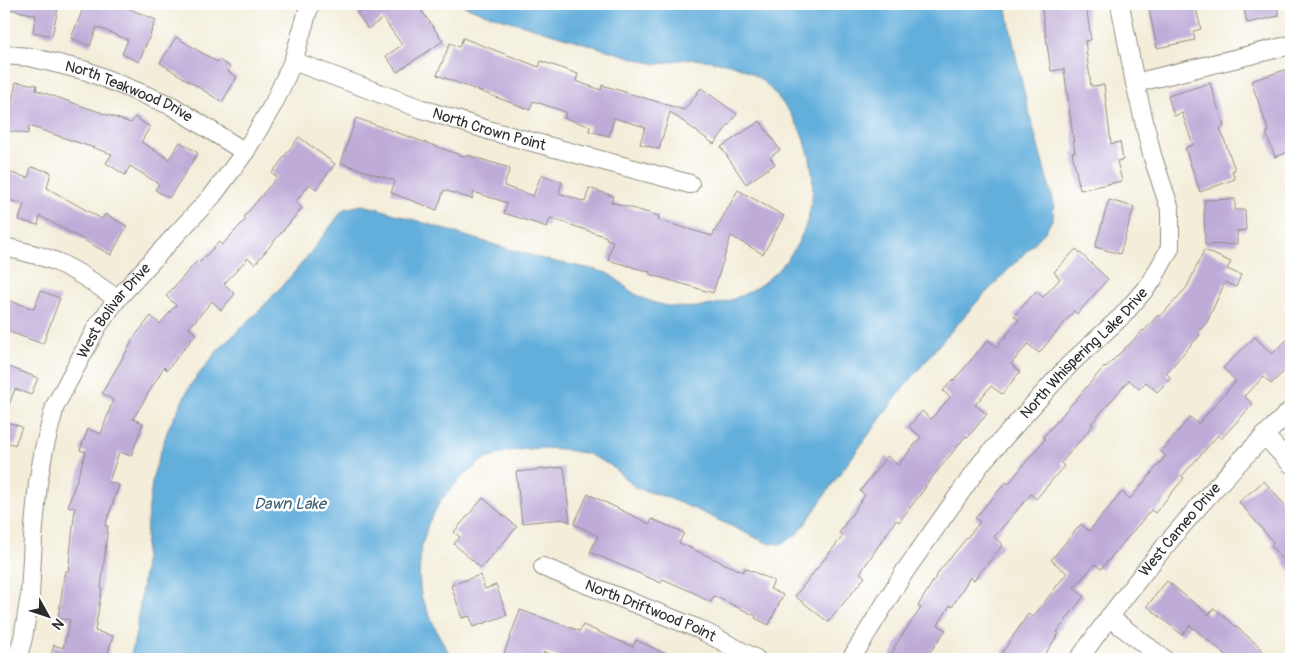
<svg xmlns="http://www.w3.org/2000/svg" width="1295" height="663" viewBox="0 0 1295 663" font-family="Pangolin,sans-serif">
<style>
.water{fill:#63afdc;stroke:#476d84}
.building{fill:#beabd8}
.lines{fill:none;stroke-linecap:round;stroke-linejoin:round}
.minor-casing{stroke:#8f8c82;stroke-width:20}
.minor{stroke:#fff;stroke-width:18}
.labels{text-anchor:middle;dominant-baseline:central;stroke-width:5;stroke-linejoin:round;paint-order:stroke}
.street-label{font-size:15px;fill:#2b2b2b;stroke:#fff}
.water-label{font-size:16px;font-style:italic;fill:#416072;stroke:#fff}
</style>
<rect width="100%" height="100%" fill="#fff"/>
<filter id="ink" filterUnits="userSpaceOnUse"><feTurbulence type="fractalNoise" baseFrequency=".02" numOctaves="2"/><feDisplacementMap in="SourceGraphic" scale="10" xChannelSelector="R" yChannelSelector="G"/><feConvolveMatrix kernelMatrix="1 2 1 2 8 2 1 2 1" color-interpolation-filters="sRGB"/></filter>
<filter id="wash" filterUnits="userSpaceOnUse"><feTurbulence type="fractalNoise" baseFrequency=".0096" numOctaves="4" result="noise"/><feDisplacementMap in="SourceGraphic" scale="20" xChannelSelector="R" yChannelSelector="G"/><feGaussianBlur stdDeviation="1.12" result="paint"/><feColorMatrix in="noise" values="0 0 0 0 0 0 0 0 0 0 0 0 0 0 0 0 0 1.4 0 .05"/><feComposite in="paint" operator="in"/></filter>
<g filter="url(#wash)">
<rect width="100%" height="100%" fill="#f3edd9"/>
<path class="water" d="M 460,4 L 1006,4 C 1017,71 1035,137 1054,203 L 1053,218 L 1045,232 L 976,303 L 938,346 L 902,390 L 867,437 L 833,483 L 806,523 L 795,536 L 781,544 L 767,543 L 697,510 L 663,496 L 636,488 L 610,465 L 588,454 L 562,449 L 539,448 L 507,451 L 482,461 L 462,477 L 441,500 L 428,524 L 421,549 L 419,575 L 421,596 L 438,634 L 451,656 L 456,659 L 130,659 L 136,633 L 144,574 L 147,522 L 153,476 L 168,429 L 191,384 L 219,349 L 260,310 L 299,267 L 344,209 L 362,205 L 379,209 C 432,225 486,243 540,258 C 561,264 583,266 604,272 C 614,275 623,286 632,292 C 651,305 675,309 698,307 C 799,298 848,185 784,105 C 773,90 759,75 741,68 C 728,62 706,60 692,59 C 686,59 679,60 673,61 C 668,62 663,64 658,64 C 655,64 650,62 647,62 L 480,12 Z"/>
<g id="blocks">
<path class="building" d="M 9,4 L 59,4 L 52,36 L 33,32 L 36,15 L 9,9 Z
M 85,4 L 118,4 L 156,20 L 139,62 L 122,54 L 128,40 L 97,27 L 90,46 L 71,38 Z
M 371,4 L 417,4 L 443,41 L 397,72 L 386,56 L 402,45 L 383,18 L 368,29 L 357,13 Z
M 1041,4 L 1086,4 L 1091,40 L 1085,41 L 1091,86 L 1104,85 L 1111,144 L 1120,142 L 1123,160 L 1117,161 L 1122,181 L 1080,190 L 1072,152 L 1075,152 L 1064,69 L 1051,71 Z
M 1148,4 L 1195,4 L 1201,29 L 1193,31 L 1195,40 L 1157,48 Z
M 1243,4 L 1277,4 L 1279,16 L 1247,23 Z
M 176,37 L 217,62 L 219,60 L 230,67 L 228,72 L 237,77 L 222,102 L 160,63 Z
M 463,38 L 539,67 L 541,61 L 578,74 L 576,81 L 601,90 L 602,85 L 684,110 L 701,88 L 737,114 L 714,144 L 670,112 L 659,149 L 640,144 L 645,127 L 614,118 L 609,136 L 589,131 L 590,126 L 564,118 L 566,112 L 533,101 L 530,110 L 437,75 L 450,43 L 459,47 Z
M 1291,68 L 1291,151 L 1275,157 L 1266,133 L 1269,132 L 1251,81 Z
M 16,82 L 37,85 L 36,90 L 131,123 L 135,117 L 150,127 L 141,142 L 169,159 L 180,142 L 198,153 L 169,198 L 155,190 L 159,184 L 130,166 L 125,175 L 106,163 L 112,154 L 29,126 L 28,134 L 4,130 L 4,100 L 12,102 Z
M 1210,83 L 1224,126 L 1220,128 L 1235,170 L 1232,171 L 1235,179 L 1200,192 L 1185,148 L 1193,145 L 1182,113 L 1174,116 L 1168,96 Z
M 356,118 L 466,157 L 467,155 L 510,168 L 504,186 L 533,196 L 541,175 L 562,182 L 559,193 L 585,202 L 589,188 L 613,196 L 611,202 L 659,216 L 658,220 L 712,236 L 738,190 L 784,216 L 763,254 L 731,236 L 713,293 L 649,274 L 650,272 L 608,260 L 613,241 L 606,239 L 607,237 L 550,218 L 547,227 L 504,213 L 507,203 L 474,192 L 472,199 L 444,190 L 437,210 L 391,193 L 395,181 L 341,163 Z
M 760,121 L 780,150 L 770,157 L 775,164 L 746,184 L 721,147 Z
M 299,137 L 335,164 L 316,189 L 310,184 L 295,202 L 302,208 L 255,264 L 248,258 L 224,284 L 235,294 L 221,310 L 212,301 L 189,328 L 196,334 L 167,370 L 164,367 L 133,419 L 143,423 L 131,456 L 119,452 L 109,482 L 119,485 L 105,526 L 108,526 L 101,588 L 102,588 L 95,631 L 113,636 L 106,659 L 50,659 L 54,645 L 63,648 L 70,620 L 58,618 L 65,571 L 68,572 L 75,508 L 68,506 L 86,452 L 80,450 L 88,429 L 101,434 L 113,400 L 102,393 L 132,342 L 131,341 L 151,316 L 160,324 L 176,305 L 166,296 L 198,260 L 200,262 L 219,242 L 222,245 L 246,219 L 244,217 L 277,177 L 272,173 Z
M 31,167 L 51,172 L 47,188 L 102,219 L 105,214 L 127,226 L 111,255 L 40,216 L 38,225 L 19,220 L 24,204 L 4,199 L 4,171 L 28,178 Z
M 1235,199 L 1235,210 L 1245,210 L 1246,230 L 1237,231 L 1237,244 L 1205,245 L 1204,200 Z
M 1109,200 L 1134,207 L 1120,254 L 1095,247 Z
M 1076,249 L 1108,279 L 1077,314 L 1074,311 L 1039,353 L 1028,344 L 1011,364 L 1020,372 L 1002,394 L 991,386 L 975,405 L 987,414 L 968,437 L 966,436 L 925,486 L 926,487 L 899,522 L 896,520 L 860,573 L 865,577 L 828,622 L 795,596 L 843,536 L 839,533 L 865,495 L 860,491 L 887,456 L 898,465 L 921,437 L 909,427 L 922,411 L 931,419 L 950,397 L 943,391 L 952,380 L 953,381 L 988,340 L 997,347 L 1019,320 L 1014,316 L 1036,291 L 1043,297 L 1060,279 L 1054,272 Z
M 1204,250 L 1231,262 L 1227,269 L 1241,275 L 1236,287 L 1225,282 L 1207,322 L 1198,332 L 1200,335 L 1166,373 L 1171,378 L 1157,392 L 1146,382 L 1139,389 L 1129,380 L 1091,424 L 1093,425 L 1061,463 L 1064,466 L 1036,499 L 1031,494 L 994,537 L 1003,545 L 974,580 L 970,577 L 952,607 L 950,605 L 938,625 L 946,630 L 925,659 L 888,659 L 895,648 L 894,647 L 921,608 L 918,606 L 940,570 L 980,522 L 975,518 L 1006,482 L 1008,484 L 1045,439 L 1043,437 L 1104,367 L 1105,368 L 1127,346 L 1128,346 L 1143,330 L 1144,331 L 1158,315 L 1160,317 L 1187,287 Z
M 41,291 L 60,298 L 43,344 L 4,330 L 4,299 L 34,309 Z
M 1291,336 L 1291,365 L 1271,384 L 1264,377 L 1244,396 L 1253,404 L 1221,439 L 1218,435 L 1182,476 L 1184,478 L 1155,513 L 1151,510 L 1101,569 L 1095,564 L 1074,588 L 1084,596 L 1057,632 L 1059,633 L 1042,659 L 1000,659 L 1004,654 L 1002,653 L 1028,614 L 1033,617 L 1067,573 L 1051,560 L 1081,524 L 1089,531 L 1122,492 L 1130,499 L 1166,456 L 1161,452 L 1190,417 L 1198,424 L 1236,381 L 1223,368 L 1255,337 L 1272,354 Z
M 4,365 L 38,378 L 31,395 L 15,389 L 5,415 L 4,414 Z
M 4,421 L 22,427 L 15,445 L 4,441 Z
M 564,467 L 570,522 L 562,519 L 522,523 L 516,472 Z
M 1264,481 L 1291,512 L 1291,572 L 1271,545 L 1274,543 L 1239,502 Z
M 588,494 L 650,524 L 652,519 L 684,533 L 679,543 L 743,572 L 745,568 L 774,581 L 770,589 L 783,595 L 769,625 L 755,618 L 756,616 L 714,596 L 711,602 L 700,597 L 701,596 L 663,579 L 661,583 L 590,552 L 598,536 L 574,524 Z
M 483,498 L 517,527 L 481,568 L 454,544 L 460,537 L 454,532 Z
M 480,575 L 485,589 L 496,585 L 507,615 L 473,627 L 470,616 L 462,618 L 451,585 Z
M 1167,581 L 1209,615 L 1214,608 L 1260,647 L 1268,659 L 1231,659 L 1190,625 L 1182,635 L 1147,606 Z
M 520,610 L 580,631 L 583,625 L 633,647 L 636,640 L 677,659 L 563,659 L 544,652 L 541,659 L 502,659 Z"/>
</g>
</g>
<g filter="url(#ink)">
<use href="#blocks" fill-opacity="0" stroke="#8f8c82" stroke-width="1"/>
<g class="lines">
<g class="minor-casing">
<g id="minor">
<path id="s1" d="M 4,55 L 30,57 L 87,71 L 172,106 L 245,152"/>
<path id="s2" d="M 293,61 L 422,109 L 491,131 L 690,184"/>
<path d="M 1135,83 L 1291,45"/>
<path d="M 4,247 C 22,251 40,255 57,262 C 79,272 98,285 117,299"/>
<path d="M 1264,435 L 1291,464"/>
<path id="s3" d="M 543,567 L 699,629 L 756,659"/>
<path d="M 1109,617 L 1164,659"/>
<path id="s4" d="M 17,659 L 23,638 L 30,595 L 33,538 L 38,483 L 44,449 L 55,406 L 97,327 L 117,299 L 171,240 L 213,195 L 245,152 L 274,103 L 293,61 L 310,4"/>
<path id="s5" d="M 851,659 L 905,571 L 982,462 L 1069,365 L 1123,315 L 1152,281 L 1170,248 L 1170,209 L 1152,155 L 1135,83 L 1120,4"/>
<path id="s6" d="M 1079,659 C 1142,570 1212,485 1291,410"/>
</g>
</g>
<use href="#minor" class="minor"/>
</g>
</g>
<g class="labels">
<g class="street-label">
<text stroke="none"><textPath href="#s1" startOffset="131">North Teakwood Drive</textPath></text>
<text stroke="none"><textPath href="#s2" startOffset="208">North Crown Point</textPath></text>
<text stroke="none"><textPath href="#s4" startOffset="369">West Bolivar Drive</textPath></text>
<text stroke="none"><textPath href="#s5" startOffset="386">North Whispering Lake Drive</textPath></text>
<text stroke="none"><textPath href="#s6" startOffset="164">West Cameo Drive</textPath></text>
<text stroke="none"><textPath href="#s3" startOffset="116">North Driftwood Point</textPath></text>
</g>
<g class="water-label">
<text x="290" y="504">Dawn Lake</text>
</g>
</g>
<rect width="1295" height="663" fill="none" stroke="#fff" stroke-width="20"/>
<g transform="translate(48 616) rotate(130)" stroke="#ffffff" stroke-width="4" paint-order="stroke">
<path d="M0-4L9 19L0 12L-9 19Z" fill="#2b2b2b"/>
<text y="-8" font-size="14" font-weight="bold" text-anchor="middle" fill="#2b2b2b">N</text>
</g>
</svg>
